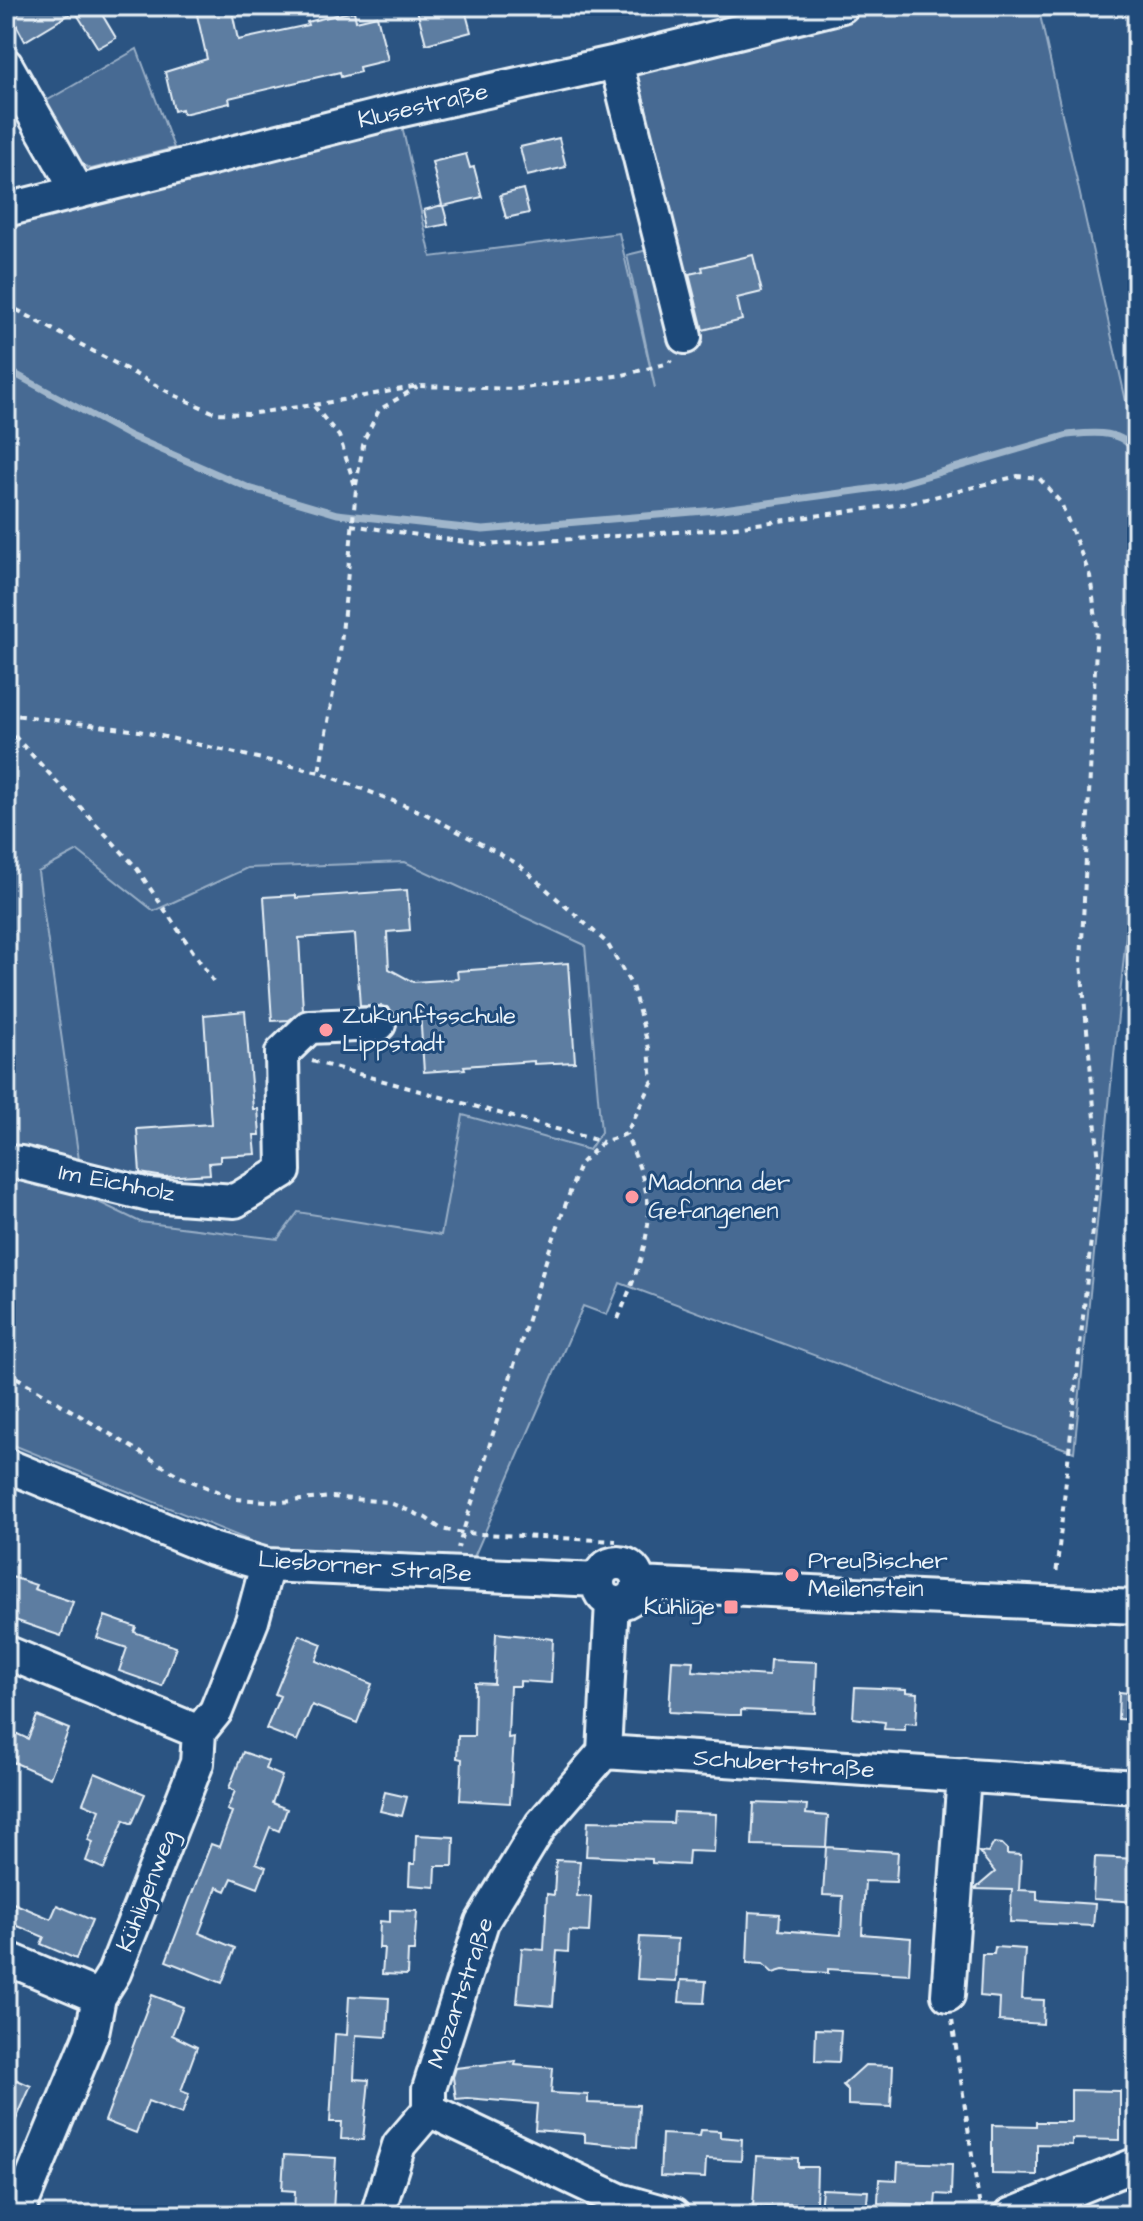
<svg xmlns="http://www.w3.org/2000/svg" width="1143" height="2221" viewBox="0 0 1143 2221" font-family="'Architects Daughter',sans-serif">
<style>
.built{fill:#3a608b}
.green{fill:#476b93;stroke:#98aec6;stroke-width:2;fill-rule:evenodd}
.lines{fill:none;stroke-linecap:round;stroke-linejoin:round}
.stream{stroke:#a0b6cb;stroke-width:7}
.building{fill:#5d7da1;stroke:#e8f1f8;stroke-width:2}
.minor-casing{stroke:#e8f1f8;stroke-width:38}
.path{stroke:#e8f1f8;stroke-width:4;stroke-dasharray:6 6;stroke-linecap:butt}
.minor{stroke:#1f4a7a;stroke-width:32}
.poi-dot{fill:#ff9aa2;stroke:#1f4a7a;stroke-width:3}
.labels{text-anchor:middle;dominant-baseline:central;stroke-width:6;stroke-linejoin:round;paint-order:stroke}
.street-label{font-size:24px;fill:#e8f1f8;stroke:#1f4a7a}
.poi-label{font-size:24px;fill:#e8f1f8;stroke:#1f4a7a;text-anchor:start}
</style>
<rect width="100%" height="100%" fill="#2b5482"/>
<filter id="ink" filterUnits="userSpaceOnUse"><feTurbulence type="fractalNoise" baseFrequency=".0125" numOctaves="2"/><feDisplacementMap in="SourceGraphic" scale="16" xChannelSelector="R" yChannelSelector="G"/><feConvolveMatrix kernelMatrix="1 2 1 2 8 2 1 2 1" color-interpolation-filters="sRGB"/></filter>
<g filter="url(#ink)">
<path class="built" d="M 78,851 L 154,910 L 246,868 L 405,862 L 585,945 L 601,1132 L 589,1151 L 441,1235 L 298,1212 L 278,1239 L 140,1222 L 83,1195 L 38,872 Z"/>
<path class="green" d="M 893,6 L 1038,6 L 1130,419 L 1137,541 L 1137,827 L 1074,1452 L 620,1283 L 607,1315 L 583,1306 L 474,1557 L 268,1548 L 6,1442 L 6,224 L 402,126 L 431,257 L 619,233 L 655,388 L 627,255 L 672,244 L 629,72 ZM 78,851 L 154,911 L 247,868 L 405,862 L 585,945 L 601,1132 L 589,1150 L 463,1115 L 441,1235 L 298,1212 L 278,1239 L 140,1222 L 84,1195 L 38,872 Z
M 137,49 L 174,148 L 91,169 L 72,159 L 41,104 Z"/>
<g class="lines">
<path class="stream" d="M 17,375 L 130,436 L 249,488 L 337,514 L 483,530 L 716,510 L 892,486 L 1068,435 C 1090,433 1123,428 1135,453 C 1138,460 1137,472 1137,479"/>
</g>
<path class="building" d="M 6,6 L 97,6 L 116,38 L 98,48 L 75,11 L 25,41 Z
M 195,6 L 231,6 L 238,40 L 308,25 L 307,22 L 354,11 L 356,21 L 377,16 L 388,60 L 359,67 L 360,72 L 341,77 L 340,72 L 229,98 L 230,103 L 183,114 L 182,109 L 174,111 L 165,72 L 207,59 Z
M 416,6 L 464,6 L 471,32 L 426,44 Z
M 559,138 L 566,167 L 527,176 L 520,147 Z
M 466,154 L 470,168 L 474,167 L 482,197 L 443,206 L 448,224 L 428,228 L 424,210 L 442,205 L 432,162 Z
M 523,189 L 529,213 L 506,218 L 500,195 Z
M 753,255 L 762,292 L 737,298 L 742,320 L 703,330 L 689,274 L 703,271 L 702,267 Z
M 407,890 L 410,930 L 387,932 L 389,969 L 413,982 L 458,979 L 457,971 L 568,963 L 575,1062 L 534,1064 L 534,1061 L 464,1066 L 465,1069 L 424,1072 L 420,1012 L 395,1014 L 387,1007 L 360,1006 L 355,934 L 299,938 L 303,1010 L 289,1020 L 272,1021 L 264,897 L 296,895 L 296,898 Z
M 245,1011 L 253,1109 L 258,1109 L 260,1135 L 254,1135 L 256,1154 L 220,1156 L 220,1162 L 209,1163 L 210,1174 L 164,1177 L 140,1173 L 137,1129 L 211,1124 L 204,1015 Z
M 6,1575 L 36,1585 L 34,1589 L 73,1602 L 61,1636 L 6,1617 Z
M 105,1616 L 136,1627 L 134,1632 L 176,1647 L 162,1686 L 119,1671 L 127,1648 L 97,1638 Z
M 496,1633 L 553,1639 L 551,1683 L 520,1681 L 520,1686 L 510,1686 L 508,1738 L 514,1737 L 510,1803 L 460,1800 L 462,1759 L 457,1758 L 458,1736 L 474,1736 L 475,1683 L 494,1684 Z
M 299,1635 L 322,1644 L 316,1661 L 372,1684 L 357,1723 L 312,1705 L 297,1741 L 266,1729 L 280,1696 L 275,1694 Z
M 672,1660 L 693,1661 L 692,1671 L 769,1676 L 770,1660 L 817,1662 L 815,1713 L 741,1710 L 741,1715 L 729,1715 L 669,1712 Z
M 855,1687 L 906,1689 L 906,1692 L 918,1693 L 916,1724 L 905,1723 L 905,1730 L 884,1729 L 885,1722 L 853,1718 Z
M 1119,1692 L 1137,1694 L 1137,1720 L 1118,1719 Z
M 37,1716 L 69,1729 L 50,1778 L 6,1759 L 6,1742 L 11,1731 L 28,1739 Z
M 243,1752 L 268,1761 L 265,1769 L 282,1776 L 272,1803 L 287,1809 L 279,1831 L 270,1827 L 256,1863 L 266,1867 L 258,1888 L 232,1878 L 226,1891 L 217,1887 L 199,1933 L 235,1948 L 222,1983 L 166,1961 L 211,1844 L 219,1847 L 232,1812 L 227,1810 L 235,1791 L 229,1788 Z
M 95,1773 L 145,1794 L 132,1824 L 124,1820 L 104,1869 L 86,1861 L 93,1842 L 88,1840 L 100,1810 L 83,1803 Z
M 385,1792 L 407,1797 L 402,1816 L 380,1811 Z
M 754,1803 L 807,1805 L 806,1814 L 828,1816 L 826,1847 L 752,1845 Z
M 674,1812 L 716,1814 L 714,1852 L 689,1851 L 688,1865 L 652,1863 L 652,1859 L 586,1856 L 588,1821 L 673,1823 Z
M 416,1835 L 454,1837 L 453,1866 L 436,1866 L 435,1887 L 409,1885 L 410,1864 L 415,1864 Z
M 994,1843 L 1002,1844 L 1007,1849 L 1007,1854 L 1021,1855 L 1019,1890 L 1037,1891 L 1037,1900 L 1095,1904 L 1093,1926 L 1010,1922 L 1012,1890 L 975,1889 L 995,1872 L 979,1852 L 988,1853 Z
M 826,1847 L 898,1852 L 896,1882 L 865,1881 L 862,1934 L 911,1938 L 909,1974 L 828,1969 L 828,1973 L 783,1970 L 773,1973 L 763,1964 L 747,1963 L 749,1912 L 780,1914 L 779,1930 L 841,1935 L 843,1896 L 823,1895 Z
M 1095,1857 L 1137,1859 L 1137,1902 L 1093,1899 Z
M 556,1860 L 580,1861 L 577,1896 L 591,1897 L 589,1932 L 569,1931 L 568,1952 L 557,1951 L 553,2006 L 517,2003 L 522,1948 L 544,1950 L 547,1894 L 554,1895 Z
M 6,1900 L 51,1919 L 57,1905 L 92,1920 L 76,1959 L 41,1944 L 44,1937 L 6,1921 Z
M 390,1910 L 417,1911 L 414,1951 L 408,1951 L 407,1975 L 382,1974 L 384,1948 L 379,1948 L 380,1921 L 390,1922 Z
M 640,1937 L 678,1939 L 676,1981 L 637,1979 Z
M 995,1947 L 1025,1949 L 1022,1999 L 1044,2000 L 1043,2024 L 999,2021 L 1000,1998 L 980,1996 L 982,1954 L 994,1954 Z
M 681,1980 L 706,1981 L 704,2003 L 679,2002 Z
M 152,1995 L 183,2007 L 172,2035 L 197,2047 L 181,2091 L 189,2094 L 182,2114 L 148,2101 L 136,2133 L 105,2121 Z
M 349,1996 L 389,1998 L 387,2037 L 356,2035 L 354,2079 L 369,2080 L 363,2140 L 341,2139 L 342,2122 L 330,2122 L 335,2034 L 347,2035 Z
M 816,2029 L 841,2030 L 839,2062 L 815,2061 Z
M 516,2061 L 515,2065 L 553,2068 L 551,2093 L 588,2095 L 588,2103 L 639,2105 L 637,2147 L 585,2142 L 585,2134 L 535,2130 L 537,2104 L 467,2098 L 456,2099 L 453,2077 L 456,2068 Z
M 865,2065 L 893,2066 L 891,2107 L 848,2105 L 848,2090 L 843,2085 Z
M 6,2075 L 31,2086 L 6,2142 Z
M 1071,2090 L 1120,2091 L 1120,2140 L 1072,2139 L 1072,2145 L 1037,2144 L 1037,2175 L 992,2174 L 992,2125 L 1036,2126 L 1036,2122 L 1071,2122 Z
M 701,2130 L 720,2131 L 720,2137 L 742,2139 L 741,2161 L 706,2159 L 705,2178 L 660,2176 L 662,2134 L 700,2136 Z
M 284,2155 L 336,2158 L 333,2211 L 317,2210 L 317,2215 L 294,2215 L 295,2191 L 282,2190 Z
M 756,2156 L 798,2158 L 798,2167 L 817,2167 L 816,2205 L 783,2204 L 783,2208 L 753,2206 Z
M 898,2162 L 952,2164 L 951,2195 L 936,2194 L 935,2205 L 878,2203 L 879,2179 L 897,2180 Z
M 822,2189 L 868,2191 L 866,2214 L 820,2211 Z"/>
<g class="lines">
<g class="minor-casing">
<path id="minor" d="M 616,62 L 685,337
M 6,65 L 78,192
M 6,210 L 398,111 L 616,62 L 842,6
M 6,1162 L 21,1163 L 149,1195 L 235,1201 L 284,1171 L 282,1053 L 309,1027 L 379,1024
M 6,1465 L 212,1549 L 267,1565 L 598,1580
M598 1583a20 20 0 1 1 40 0a20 20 0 1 1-40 0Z
M 638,1584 L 1137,1607
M 6,1652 L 199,1732
M 604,1752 L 1137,1787
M 6,1958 L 99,1997
M 948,1995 L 964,1775
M 429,2110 L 619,2200 L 673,2215
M 17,2215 L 92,2033 L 99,1997 L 114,1973 L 197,1763 L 199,1732 L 216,1711 L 252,1621 L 267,1565
M 377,2215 L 399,2145 L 429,2110 L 429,2089 L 482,1922 L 541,1825 L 604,1752 L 612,1602
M 1011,2215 L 1137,2164"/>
</g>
<path class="path" d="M 6,304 L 174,395 L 215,413 L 248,414 L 313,405 L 339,436 L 356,489 L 340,654 L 319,772
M 314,405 L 419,386 L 516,389 L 623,375 L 669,363 L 671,360
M 356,485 L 364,440 L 379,410 L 417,387
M 351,525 L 485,545 L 720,529 L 910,503 L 1018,476 L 1039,478 L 1061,503 L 1090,576 L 1097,626 L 1081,963 L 1099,1163 L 1056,1576
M 6,714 L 139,731 L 319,772 L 424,813 L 518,864 L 607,943 L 632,986 L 649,1048 L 652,1083 L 626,1134 L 603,1142 L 580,1164 L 549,1251 L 458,1548
M 6,727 L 135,866 L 213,981
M 312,1061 L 603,1142
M 618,1319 C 630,1289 644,1257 648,1224 C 651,1193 638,1162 626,1134
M 6,1371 L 181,1477 L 236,1499 L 282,1502 L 331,1497 L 388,1502 L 426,1518 L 441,1529 L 463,1533 L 616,1541
M 952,2020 L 981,2215"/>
<use href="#minor" class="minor"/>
</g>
</g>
<g class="poi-dot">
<circle cx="326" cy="1030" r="8"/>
<circle cx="632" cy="1197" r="8"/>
<circle cx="792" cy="1575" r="8"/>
<rect x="723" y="1599" width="16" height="16" rx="4"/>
</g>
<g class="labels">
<g class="street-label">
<text transform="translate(423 106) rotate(-13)">Klusestraße</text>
<text transform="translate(117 1183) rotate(11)">Im Eichholz</text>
<text transform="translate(365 1567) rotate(4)">Liesborner Straße</text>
<text transform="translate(784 1764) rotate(4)">Schubertstraße</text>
<text transform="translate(147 1891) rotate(-69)">Kühligenweg</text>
<text transform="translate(461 1993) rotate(-71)">Mozartstraße</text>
</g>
<g class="poi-label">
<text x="342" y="1016">Zukunftsschule<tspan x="342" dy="28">Lippstadt</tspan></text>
<text x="648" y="1183">Madonna der<tspan x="648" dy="28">Gefangenen</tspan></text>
<text x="808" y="1561">Preußischer<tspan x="808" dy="28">Meilenstein</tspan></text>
<text x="715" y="1607" text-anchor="end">Kühlige</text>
</g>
</g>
<rect width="1143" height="2221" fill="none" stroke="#1f4a7a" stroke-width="32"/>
<rect x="16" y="16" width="1111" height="2189" fill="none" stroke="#e8f1f8" stroke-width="3" filter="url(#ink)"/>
</svg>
